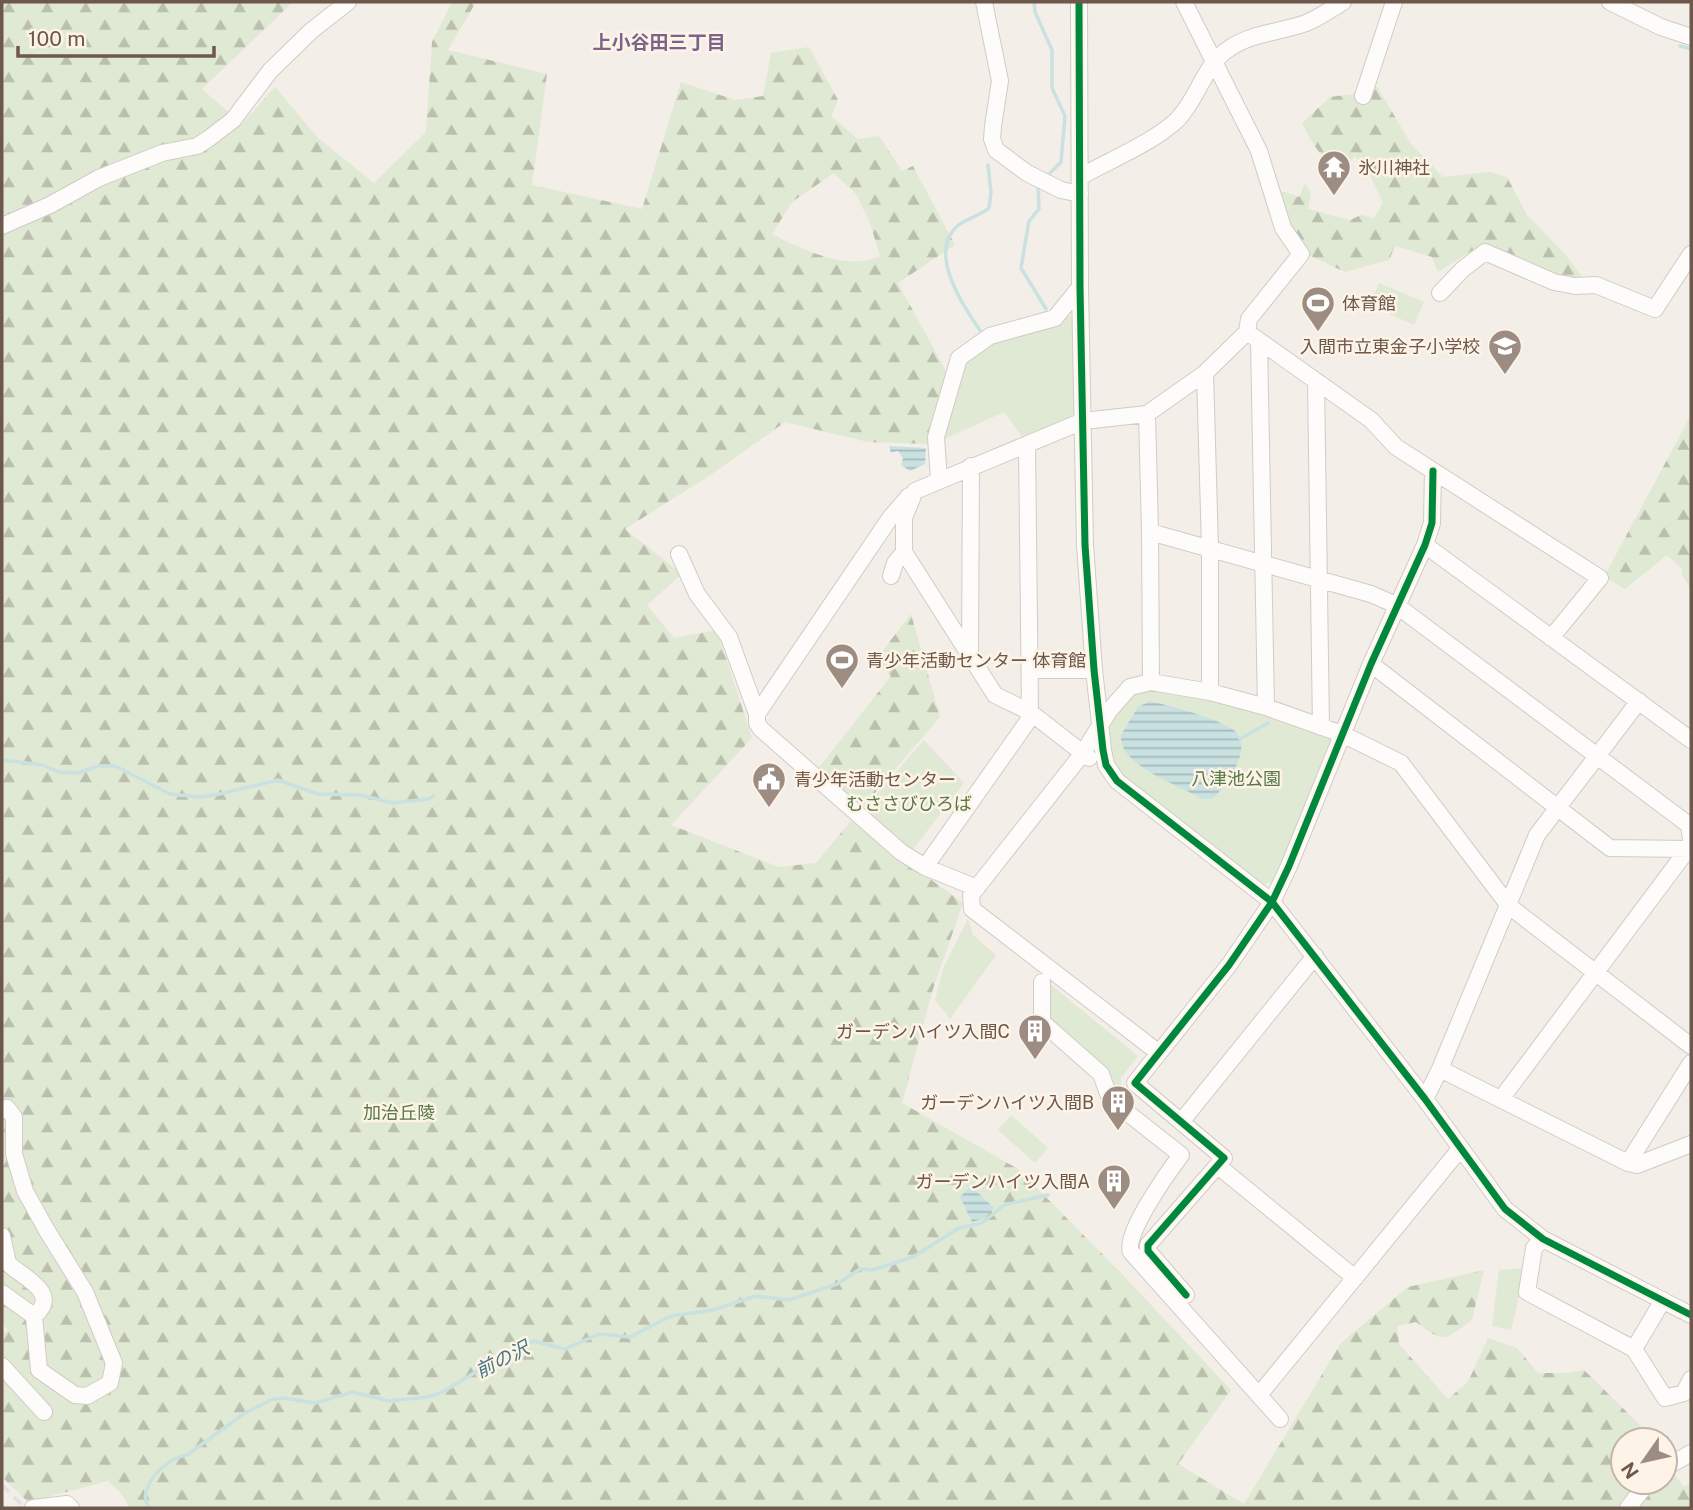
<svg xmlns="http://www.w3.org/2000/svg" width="1693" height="1510" viewBox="0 0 1693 1510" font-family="'Public Sans','Noto Sans JP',sans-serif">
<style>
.green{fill:#e0e9d3}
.forest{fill:url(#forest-firs);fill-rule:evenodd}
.water{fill:url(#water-rules)}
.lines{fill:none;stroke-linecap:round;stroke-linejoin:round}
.stream{stroke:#cae1e2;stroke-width:3.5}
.minor-casing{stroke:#d2cbc6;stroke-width:18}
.minor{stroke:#fdfcfb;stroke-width:16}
.rail{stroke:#e3e0e3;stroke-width:3.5;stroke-dasharray:10 7;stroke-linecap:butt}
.cycleway-casing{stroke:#fdf4e7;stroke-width:11}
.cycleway{stroke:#00873e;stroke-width:7}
.labels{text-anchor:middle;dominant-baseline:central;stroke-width:5;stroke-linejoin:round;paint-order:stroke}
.poi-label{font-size:18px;fill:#6e574b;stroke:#fdf4e7;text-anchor:start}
.park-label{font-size:18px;fill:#567947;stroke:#fdf4e7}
.neighbourhood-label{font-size:19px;font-weight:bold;fill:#7c638b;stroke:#fdf4e7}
.water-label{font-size:19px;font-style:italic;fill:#477780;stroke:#fdf4e7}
</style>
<defs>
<pattern id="forest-firs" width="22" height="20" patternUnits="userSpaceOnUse" patternTransform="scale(1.75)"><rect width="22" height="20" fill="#e0e9d3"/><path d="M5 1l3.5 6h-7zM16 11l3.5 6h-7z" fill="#bac0ad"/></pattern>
<pattern id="water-rules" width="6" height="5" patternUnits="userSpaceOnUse" patternTransform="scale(1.75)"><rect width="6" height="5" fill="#cae1e2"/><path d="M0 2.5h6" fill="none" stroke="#a8b9b9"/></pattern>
</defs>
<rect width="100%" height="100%" fill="#f3eee7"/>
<path class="green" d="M 1379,283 L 1424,302 L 1414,325 L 1370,305 Z
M 1072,316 L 1077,416 L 1023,438 L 1004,412 L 940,441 L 962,359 L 992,338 Z
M 1144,688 L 1236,702 L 1329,736 L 1332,741 L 1277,879 L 1261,886 L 1123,778 C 1112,759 1110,745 1108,723 L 1130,694 Z
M 924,740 L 964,783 L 911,852 L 863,810 Z
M 968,919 L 973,935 L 996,955 L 950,1019 L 935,1000 L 943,969 Z
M 1045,980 L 1138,1056 L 1121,1078 L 1121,1091 L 1118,1097 L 1042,1022 Z
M 1011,1115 L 1048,1148 L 1035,1163 L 998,1130 Z
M 1526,1268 L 1511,1330 L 1492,1326 L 1499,1270 Z"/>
<path class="forest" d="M 2,2 L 293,2 L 202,89 L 242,124 L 275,87 L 318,138 L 374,183 L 426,132 L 432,42 L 452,2 L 476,2 L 448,50 L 547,74 L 532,185 L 642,209 L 681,82 L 735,100 L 763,96 L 771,53 L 809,47 L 838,100 L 831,116 L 858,139 L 879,136 L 902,171 L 913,166 L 955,245 L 898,283 L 952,382 L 929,444 L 868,442 L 785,422 L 712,474 L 625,529 L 682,574 L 647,605 L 674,638 L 717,630 L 752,738 L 671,825 L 779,867 L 816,863 L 851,821 L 963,903 L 932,992 L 902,1103 L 1018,1169 L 1121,1273 L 1231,1390 L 1178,1464 L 1244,1504 L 1341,1343 L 1408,1287 L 1484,1270 L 1472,1320 C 1443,1341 1445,1344 1416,1322 L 1397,1326 L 1399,1344 L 1448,1399 L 1468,1382 L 1488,1338 L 1517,1348 L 1538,1373 L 1568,1373 L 1584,1370 L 1637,1422 L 1650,1440 L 1623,1440 L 1623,1482 L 1665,1482 L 1665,1461 L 1684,1487 L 1691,1482 L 1691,1508 L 130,1508 L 121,1493 L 108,1481 L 28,1502 L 2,1477 L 2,1335 L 8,1330 L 2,1323 ZM 834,173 L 856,194 L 870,223 L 880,256 C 848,272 801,249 772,234 L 792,202 Z
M 1366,80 L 1378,88 L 1411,144 L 1443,177 L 1489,172 L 1507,177 L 1527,215 L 1564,253 L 1586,282 L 1557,279 L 1479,246 L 1438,272 L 1432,257 L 1395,246 L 1389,260 L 1345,272 L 1302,252 L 1275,193 L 1285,192 L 1299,197 L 1305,183 L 1311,194 L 1308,209 L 1350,220 L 1361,215 L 1374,218 L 1383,203 L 1369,173 L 1355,156 L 1343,168 C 1318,157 1314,146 1302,123 L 1330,97 L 1353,94 Z
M 1691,415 L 1691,589 L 1682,575 L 1682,569 L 1667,555 L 1625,589 L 1604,577 Z
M 911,614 L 940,717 L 862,808 L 817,770 L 891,676 L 874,662 Z"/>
<path class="water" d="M 889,446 L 926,448 L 925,464 L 910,471 L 901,465 L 903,458 L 898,451 L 891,453 Z
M 1150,701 C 1167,705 1228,721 1237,733 C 1244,742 1242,753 1237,764 C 1232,776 1222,790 1212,799 L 1202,799 C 1180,785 1118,766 1121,735 L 1138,707 Z
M 971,1186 L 994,1208 L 985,1218 L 972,1222 L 960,1197 Z"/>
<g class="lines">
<path class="stream" d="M 1034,2 L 1035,12 L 1052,50 L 1052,88 L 1065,116 L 1061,162 L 1047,176
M 1680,46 L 1691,49
M 1038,183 L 1039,209 L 1029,221 L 1021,268 L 1046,309
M 981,332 C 964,307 928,255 956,227 C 966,218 978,217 989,208 L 991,192 L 988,165
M 1240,739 L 1268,723
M 2,760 L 42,765 L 59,772 L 78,773 L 98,766 L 115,766 L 170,794 L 199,797 L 215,795 L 278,780 L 318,794 L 360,795 L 393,803 L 428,799 L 434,796
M 149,1508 C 135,1488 167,1457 187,1455 L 245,1413 L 271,1400 L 284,1398 L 315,1403 L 353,1392 L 389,1401 L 427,1397 L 441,1393 L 499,1358 L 534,1341 L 565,1349 L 599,1334 L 630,1337 L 671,1316 L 713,1310 L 756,1296 L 789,1300 L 837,1284 L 860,1269 L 872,1270 L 913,1257 L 959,1228 L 982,1223 L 1004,1205 L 1048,1195"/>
<g class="minor-casing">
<path id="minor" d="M 984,2 L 1000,81 L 993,126 L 992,139 L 996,150 L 1027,173 L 1061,190 L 1080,194
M 1079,2 L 1080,287 L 1085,545 L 1094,670 L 1103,750 L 1106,765 L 1117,781 L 1272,902 L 1425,1099 L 1505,1209 L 1543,1239 L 1691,1315
M 1610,2 L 1661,27 L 1691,37
M 1363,96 L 1394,2
M 1080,177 C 1108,161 1154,142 1177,120 C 1199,98 1203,65 1230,48 C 1252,33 1281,32 1306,23 C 1319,18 1331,9 1343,2
M 2,226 L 50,205 L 99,178 L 162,153 L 197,146 L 208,139 L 233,120 L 270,71 L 311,31 L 348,2
M 1440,293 L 1463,269 L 1485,252 L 1554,282 L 1575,286 L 1596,285 L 1655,309 L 1691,254
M 1247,332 L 1371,420 L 1396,447 L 1600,578 L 1551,638
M 1259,341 L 1266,707
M 1205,373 L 1210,548 L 1210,692
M 1316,381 L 1321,727
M 1147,414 L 1150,532 L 1151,682
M 939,480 L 936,437 L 959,358 L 990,336 L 1055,318 L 1080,287
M 1150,532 L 1371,594 L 1396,605 L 1689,825 L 1691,839
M 1425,545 L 1691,740
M 679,554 L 697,594 L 729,637 L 757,714 L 757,723 L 761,729 L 901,852 L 925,867 L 977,888
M 891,576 L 895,563 L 904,552
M 970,657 L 971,466
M 1371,664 L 1610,848 L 1691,849
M 1030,670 L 1094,670
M 757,714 L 890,518 L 909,496
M 1089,758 L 1030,712 L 995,695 L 904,552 L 904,518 L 915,491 L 1083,421 L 1147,414 L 1205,373 L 1247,332 L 1249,319 L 1301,254 L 1283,228 L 1259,151 L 1184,2
M 925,867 L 1028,721 L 1030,712 L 1027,445
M 1042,982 L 1042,1022 L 1101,1074 L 1110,1099 L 1181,1155 C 1169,1171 1123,1235 1131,1252 L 1280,1419
M 1159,1053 L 972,909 L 971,895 L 1083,753 L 1109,711 L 1130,687 L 1151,682 L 1210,692 L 1266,707 L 1342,734 L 1401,763 L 1509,906 L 1691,1046
M 1440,1069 L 1628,1163 L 1637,1165 L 1691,1144
M 1425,1099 L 1440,1069 L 1537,835 L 1639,701
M 1501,1099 L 1688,849
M 2,1110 L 7,1108 L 14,1117 L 14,1154 L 25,1191 L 46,1229 L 85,1292 L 114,1363 L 110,1383 L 87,1396 L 75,1395 L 39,1370 L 34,1316 C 63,1292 19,1276 8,1263 L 2,1236
M 1181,1122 L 1315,956
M 1628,1163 L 1691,1063
M 1218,1166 L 1355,1278
M 1543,1239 L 1534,1248 L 1527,1292 L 1634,1349
M 2,1293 L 34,1316
M 1186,1295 L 1148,1251 L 1148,1245 L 1224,1158 L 1135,1083 L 1229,965 L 1272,902 L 1289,866 L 1371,664 L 1425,545 L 1432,523 L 1433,471
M 1663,1300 L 1634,1349 L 1665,1398 L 1684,1393 L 1691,1379
M 2,1366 L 44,1412
M 1259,1395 L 1460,1149
M 1665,1468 L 1691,1453
M 33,1508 L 67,1504 L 71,1508
M 1628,1508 L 1648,1482"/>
</g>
<use href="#minor" class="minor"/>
<path class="rail" d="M 2,1485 L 25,1508"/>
<g class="cycleway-casing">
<path id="cycleway" d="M 1079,2 L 1080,287 L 1085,545 L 1094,670 L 1103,750 L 1106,765 L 1117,781 L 1272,902 L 1425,1099 L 1505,1209 L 1543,1239 L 1691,1315
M 1186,1295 L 1148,1251 L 1148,1245 L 1224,1158 L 1135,1083 L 1229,965 L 1272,902 L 1289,866 L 1371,664 L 1425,545 L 1432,523 L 1433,471"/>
</g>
<use href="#cycleway" class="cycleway"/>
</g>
<defs>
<g id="temple-pin" transform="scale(1.75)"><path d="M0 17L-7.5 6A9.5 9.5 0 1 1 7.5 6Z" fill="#9d8c82" stroke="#fdf4e7"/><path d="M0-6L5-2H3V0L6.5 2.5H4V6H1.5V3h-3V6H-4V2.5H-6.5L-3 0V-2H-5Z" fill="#fff"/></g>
<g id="stadium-pin" transform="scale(1.75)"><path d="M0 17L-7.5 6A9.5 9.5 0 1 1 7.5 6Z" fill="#9d8c82" stroke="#fdf4e7"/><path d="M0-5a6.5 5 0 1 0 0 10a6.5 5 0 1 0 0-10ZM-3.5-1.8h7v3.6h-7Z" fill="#fff"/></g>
<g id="school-pin" transform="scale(1.75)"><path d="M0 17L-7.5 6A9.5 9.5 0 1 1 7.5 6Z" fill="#9d8c82" stroke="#fdf4e7"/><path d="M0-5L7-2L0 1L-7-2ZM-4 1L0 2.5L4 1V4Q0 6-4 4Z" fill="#fff"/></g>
<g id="civic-pin" transform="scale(1.75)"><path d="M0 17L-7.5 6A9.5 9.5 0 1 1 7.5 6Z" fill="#9d8c82" stroke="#fdf4e7"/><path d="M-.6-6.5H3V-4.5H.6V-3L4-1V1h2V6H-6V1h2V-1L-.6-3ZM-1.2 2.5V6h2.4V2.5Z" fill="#fff"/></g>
<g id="building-pin" transform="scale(1.75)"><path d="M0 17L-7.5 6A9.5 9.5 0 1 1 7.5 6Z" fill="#9d8c82" stroke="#fdf4e7"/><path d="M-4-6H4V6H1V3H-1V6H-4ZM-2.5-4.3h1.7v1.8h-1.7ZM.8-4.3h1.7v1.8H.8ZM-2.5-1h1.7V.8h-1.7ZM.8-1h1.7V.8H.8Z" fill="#fff"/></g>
</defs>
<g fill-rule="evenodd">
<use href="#temple-pin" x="1334" y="167"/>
<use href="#stadium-pin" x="1318" y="303"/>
<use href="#school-pin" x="1505" y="346"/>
<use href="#stadium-pin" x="842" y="660"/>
<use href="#civic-pin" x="769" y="779"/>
<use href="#building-pin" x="1035" y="1031"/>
<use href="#building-pin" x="1118" y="1102"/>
<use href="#building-pin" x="1114" y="1181"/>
</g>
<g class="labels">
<g class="poi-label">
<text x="1358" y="167">氷川神社</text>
<text x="1342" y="303">体育館</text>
<text x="1480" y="346" text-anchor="end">入間市立東金子小学校</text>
<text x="866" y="660">青少年活動センター 体育館</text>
<text x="794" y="779">青少年活動センター</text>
<text x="1010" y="1031" text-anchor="end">ガーデンハイツ入間C</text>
<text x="1094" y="1102" text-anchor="end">ガーデンハイツ入間B</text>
<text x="1090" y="1181" text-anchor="end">ガーデンハイツ入間A</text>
</g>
<g class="park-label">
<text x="1236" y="778">八津池公園</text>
<text x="909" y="803">むささびひろば</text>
<text x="399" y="1112">加治丘陵</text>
</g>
<g class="neighbourhood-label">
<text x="659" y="42">上小谷田三丁目</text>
</g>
<g class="water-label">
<text transform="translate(502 1359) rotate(-27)">前の沢</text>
</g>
</g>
<rect width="1693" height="1510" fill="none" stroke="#6e574b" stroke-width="7"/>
<g transform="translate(1644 1461) rotate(236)"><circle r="33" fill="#fdf4e7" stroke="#c4b5a9" stroke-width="2"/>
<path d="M0-5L12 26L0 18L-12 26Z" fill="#9d8c82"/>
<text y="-10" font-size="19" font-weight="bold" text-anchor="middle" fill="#6e574b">N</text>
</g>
<path d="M18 46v10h196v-10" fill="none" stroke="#6e574b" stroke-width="3.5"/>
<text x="28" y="46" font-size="21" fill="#6e574b" stroke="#fdf4e7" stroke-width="5" paint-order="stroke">100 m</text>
</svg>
